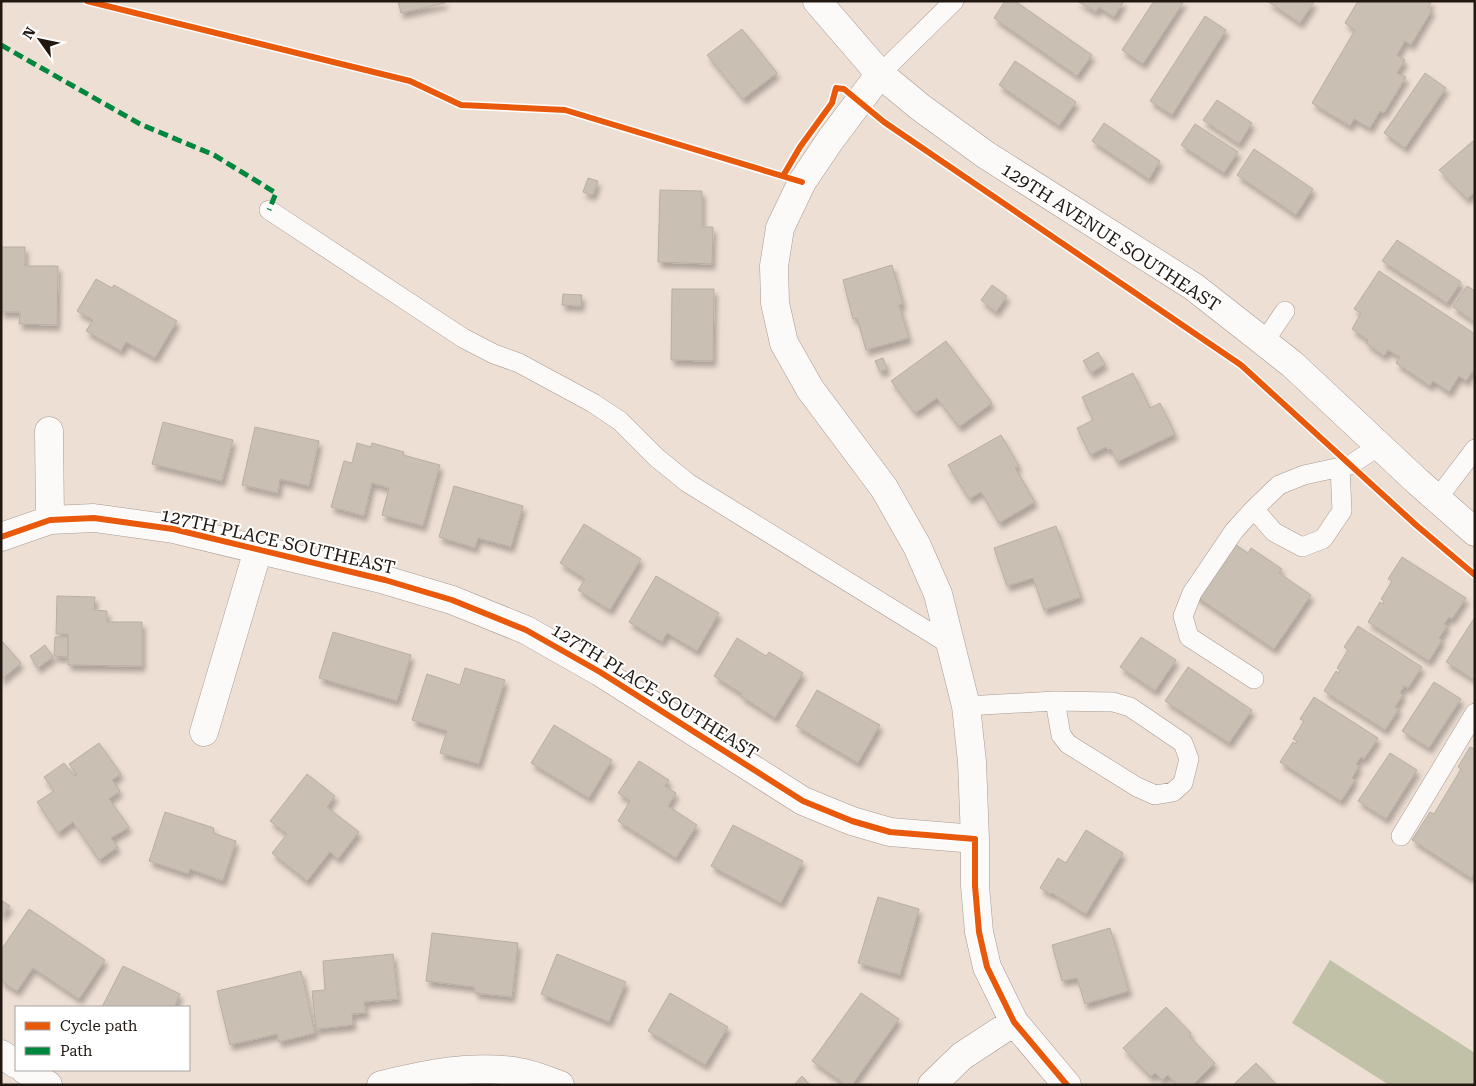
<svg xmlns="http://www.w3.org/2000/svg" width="1476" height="1086" viewBox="0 0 1476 1086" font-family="'Roboto Serif',serif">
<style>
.forest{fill:#c1c1a7}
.building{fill:#c9bfb3;stroke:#b8afa4;filter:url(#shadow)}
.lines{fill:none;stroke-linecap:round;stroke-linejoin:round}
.service-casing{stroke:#a59a92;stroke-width:20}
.minor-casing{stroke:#a59a92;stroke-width:29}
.service{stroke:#fcfaf9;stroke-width:19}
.minor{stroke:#fcfaf9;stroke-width:28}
.quiet{stroke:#00873e;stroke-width:5;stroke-dasharray:10 5;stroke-linecap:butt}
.cycleway-casing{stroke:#fff;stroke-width:9}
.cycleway{stroke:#e8590c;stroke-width:6}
.labels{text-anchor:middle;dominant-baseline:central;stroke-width:4;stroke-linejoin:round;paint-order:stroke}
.street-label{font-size:18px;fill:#221812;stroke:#fff}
</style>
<defs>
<filter id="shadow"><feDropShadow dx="3" dy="5.5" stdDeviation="2.5" flood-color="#0004"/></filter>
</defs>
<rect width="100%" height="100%" fill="#eedfd4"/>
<path class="forest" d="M 1330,960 L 1475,1053 L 1475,1085 L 1389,1085 L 1292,1023 Z"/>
<path class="building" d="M 398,1 L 445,1 L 445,3 L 401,13 Z
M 1005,1 L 1015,1 L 1092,55 L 1077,76 L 994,18 Z
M 1077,1 L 1124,1 L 1114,17 L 1099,7 L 1096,12 Z
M 1154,1 L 1184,1 L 1143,64 L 1122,50 Z
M 1267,1 L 1313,1 L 1314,2 L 1300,23 Z
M 1358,1 L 1432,1 L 1428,7 L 1432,10 L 1411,45 L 1405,41 L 1397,55 L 1405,60 L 1397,73 L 1406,77 L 1384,113 L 1380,111 L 1370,128 L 1354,119 L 1350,126 L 1312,103 L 1355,30 L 1345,23 Z
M 1205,16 L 1226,30 L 1172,115 L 1150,101 Z
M 742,29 L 777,73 L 743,99 L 707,55 Z
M 1015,61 L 1076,102 L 1059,126 L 999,85 Z
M 1425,73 L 1446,88 L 1405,148 L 1384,133 Z
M 1217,100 L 1252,123 L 1239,144 L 1203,120 Z
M 1104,123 L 1160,161 L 1149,179 L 1092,141 Z
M 1195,124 L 1238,152 L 1224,173 L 1181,145 Z
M 1473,141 L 1475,143 L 1475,192 L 1467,199 L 1439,170 Z
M 1254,149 L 1313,189 L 1296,215 L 1237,175 Z
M 588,178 L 598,181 L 593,195 L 583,192 Z
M 660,190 L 702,191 L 702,227 L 713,227 L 712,264 L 658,262 Z
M 1397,240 L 1461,282 L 1447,303 L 1382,261 Z
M 1,247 L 25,247 L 25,266 L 58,266 L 57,325 L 19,324 L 20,312 L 1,312 Z
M 892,265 L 903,304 L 899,305 L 909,338 L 866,350 L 857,318 L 853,319 L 843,280 Z
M 1379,271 L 1475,334 L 1475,368 L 1466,381 L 1459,376 L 1449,392 L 1433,381 L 1430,386 L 1396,363 L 1400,357 L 1388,350 L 1384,356 L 1366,343 L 1368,340 L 1352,329 L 1361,313 L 1354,309 Z
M 96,279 L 112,288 L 114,285 L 177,321 L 155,358 L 126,342 L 121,351 L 86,331 L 93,320 L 77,311 Z
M 992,285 L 1007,296 L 996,312 L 981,300 Z
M 1467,286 L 1475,291 L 1475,322 L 1453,307 Z
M 672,289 L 714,289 L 713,361 L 671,360 Z
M 563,294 L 582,295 L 581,306 L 562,305 Z
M 946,341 L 992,403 L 959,427 L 937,398 L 915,413 L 891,381 Z
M 1098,352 L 1105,364 L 1091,373 L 1083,361 Z
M 883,358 L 887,369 L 880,372 L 875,361 Z
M 1133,373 L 1150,408 L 1160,403 L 1175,434 L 1117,462 L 1111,449 L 1108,450 L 1106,447 L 1090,455 L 1077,428 L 1093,420 L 1082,397 Z
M 163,422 L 233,440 L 222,481 L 152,464 Z
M 255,427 L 319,441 L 309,486 L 280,479 L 278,493 L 242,485 Z
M 1001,435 L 1019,466 L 1015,468 L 1035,502 L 999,523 L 981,492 L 969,499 L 948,465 Z
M 357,443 L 371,447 L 372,443 L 404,452 L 403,455 L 440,465 L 423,526 L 382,515 L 389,488 L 372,483 L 364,516 L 331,507 L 344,461 L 352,463 Z
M 454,486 L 523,506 L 511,547 L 478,538 L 475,548 L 439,537 Z
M 584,524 L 641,559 L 610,610 L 578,590 L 585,579 L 560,563 Z
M 1056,526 L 1081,597 L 1044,610 L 1033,578 L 1007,586 L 994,548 Z
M 1230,541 L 1248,553 L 1251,548 L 1282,569 L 1279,573 L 1311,595 L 1274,649 L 1194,595 Z
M 1402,557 L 1466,598 L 1452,619 L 1449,617 L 1444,624 L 1447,626 L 1439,638 L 1442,640 L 1429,661 L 1368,622 L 1380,602 L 1383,604 L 1384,601 L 1381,599 L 1392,581 L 1388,579 Z
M 656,576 L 719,613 L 697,651 L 667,633 L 662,642 L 629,622 Z
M 57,596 L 95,597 L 94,610 L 107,611 L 107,622 L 142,622 L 142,666 L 68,665 L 68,634 L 56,634 Z
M 1475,617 L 1475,677 L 1473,679 L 1446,662 Z
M 1358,626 L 1422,667 L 1408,688 L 1404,686 L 1400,693 L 1403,695 L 1395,707 L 1399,709 L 1385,730 L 1324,691 L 1336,671 L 1339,673 L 1340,670 L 1337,668 L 1348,650 L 1344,647 Z
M 333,632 L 411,655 L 397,701 L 319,678 Z
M 55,637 L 68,637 L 68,657 L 54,656 Z
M 1141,637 L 1176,660 L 1155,691 L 1120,667 Z
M 737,638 L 766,656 L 769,652 L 803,673 L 775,718 L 741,696 L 742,694 L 714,676 Z
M 1,640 L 21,663 L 1,680 Z
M 45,645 L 53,657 L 38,668 L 30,656 Z
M 1188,667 L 1252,710 L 1229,743 L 1165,701 Z
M 465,668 L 505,680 L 479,764 L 440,753 L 447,731 L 412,720 L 427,674 L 460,685 Z
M 1434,682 L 1461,699 L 1429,748 L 1402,731 Z
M 817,690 L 880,725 L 858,763 L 796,726 Z
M 1314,697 L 1378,738 L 1364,759 L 1361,757 L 1356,764 L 1359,766 L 1352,778 L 1355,780 L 1341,801 L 1280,762 L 1293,742 L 1295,744 L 1297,741 L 1293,739 L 1304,721 L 1300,719 Z
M 554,725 L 612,760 L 589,798 L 531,763 Z
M 99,743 L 121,774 L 112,780 L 120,791 L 109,799 L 129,827 L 111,838 L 118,847 L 99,860 L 73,822 L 58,833 L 37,802 L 54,791 L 44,777 L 64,763 L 74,776 L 77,775 L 69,764 Z
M 1470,747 L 1475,749 L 1475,872 L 1471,878 L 1412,840 L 1430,812 L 1434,814 L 1461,769 L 1458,767 Z
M 1390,753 L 1417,770 L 1386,819 L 1358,801 Z
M 639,761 L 669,780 L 665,786 L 676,793 L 668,806 L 697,825 L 676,858 L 618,821 L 630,801 L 618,793 Z
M 307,774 L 335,796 L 327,807 L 359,832 L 338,859 L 330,852 L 307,881 L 272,853 L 287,834 L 270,821 Z
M 165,812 L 214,828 L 213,833 L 236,841 L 223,881 L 190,869 L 188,874 L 149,861 Z
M 733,825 L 803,861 L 781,903 L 711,866 Z
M 1086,830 L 1123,853 L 1086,914 L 1052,893 L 1051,894 L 1040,888 L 1058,858 L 1066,863 Z
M 878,897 L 919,909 L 900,975 L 858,963 Z
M 1,900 L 10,906 L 2,916 L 1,916 Z
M 29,909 L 105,960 L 79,999 L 33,968 L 17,991 L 1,981 L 1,950 Z
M 1110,928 L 1129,991 L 1085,1004 L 1077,978 L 1062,981 L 1052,945 Z
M 432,933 L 518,943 L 512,997 L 475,993 L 475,987 L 426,981 Z
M 393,954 L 398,999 L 364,1002 L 366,1013 L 352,1014 L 353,1025 L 316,1029 L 312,991 L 325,990 L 323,961 Z
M 557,954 L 626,982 L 609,1022 L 541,994 Z
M 123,966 L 180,994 L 174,1007 L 102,1007 Z
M 301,971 L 315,1033 L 279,1042 L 277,1034 L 230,1045 L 217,991 Z
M 670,993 L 728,1027 L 705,1065 L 648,1031 Z
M 861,993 L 899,1019 L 852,1085 L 846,1085 L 812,1061 Z
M 1166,1007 L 1191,1033 L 1189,1036 L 1215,1063 L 1193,1085 L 1177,1085 L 1168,1075 L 1162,1080 L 1155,1073 L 1151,1077 L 1123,1048 Z
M 1256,1063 L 1277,1085 L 1233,1085 Z
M 802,1076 L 810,1085 L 794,1085 Z"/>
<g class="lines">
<g class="service-casing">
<path id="service" d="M 880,74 L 954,1
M 269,210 L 463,338 L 494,354 L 519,363 L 593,403 L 620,421 L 657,458 L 688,483 L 952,646
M 1264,342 L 1285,311
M 1437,499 L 1475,449
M 1254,509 L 1274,532 L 1302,547 L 1323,539 L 1342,511 L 1340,467
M 1254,679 L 1189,637 L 1183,616 L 1192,593 L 1234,531 L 1252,511 L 1279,485 L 1304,475 L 1350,465 L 1379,446
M 966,706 L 1055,701 L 1113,702 L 1130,707 L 1183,743 L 1189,759 L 1183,783 L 1173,792 L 1155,795 L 1137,787 L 1068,744 L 1061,735 L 1055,701
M 1401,836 L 1475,713"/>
</g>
<g class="minor-casing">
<path id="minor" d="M 817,1 L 880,74 L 920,107 L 986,155 L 1194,287 L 1292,364 L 1418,482 L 1475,532
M 880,74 L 831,139 L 802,182 L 780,228 L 774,266 L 775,303 L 784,343 L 810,389 L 884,488 L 917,546 L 938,594 L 966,706 L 972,762 L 975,839
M 49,431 L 50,520
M 1,537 L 50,520 L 94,518 L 173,529 L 385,580 L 452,600 L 526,630 L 600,672 L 803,801 L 852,821 L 890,832 L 975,839 L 975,886 L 979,932 L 987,967 L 1014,1022 L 1067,1085
M 204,732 L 258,550
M 1,1054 L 16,1064
M 25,1070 L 48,1085
M 381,1085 C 427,1074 472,1064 519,1072 C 533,1074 546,1080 560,1085
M 932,1085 L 962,1056 L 1014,1022"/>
</g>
<use href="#service" class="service"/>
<use href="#minor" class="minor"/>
<path class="quiet" d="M 1,45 L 140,124 L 214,155 L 276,193 L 269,210"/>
<g class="cycleway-casing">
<path id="cycleway" d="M 87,1 L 410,81 L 461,105 L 565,110 L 802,182
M 783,176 L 800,147 L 832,103 L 836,88 L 844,89 L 884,122 L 1241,365 L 1416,525 L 1475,575
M 1,537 L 50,520 L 94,518 L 173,529 L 385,580 L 452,600 L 526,630 L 600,672 L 803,801 L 852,821 L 890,832 L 975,839 L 975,886 L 979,932 L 987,967 L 1014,1022 L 1067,1085"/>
</g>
<use href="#cycleway" class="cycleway"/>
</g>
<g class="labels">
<g class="street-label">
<text transform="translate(1111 237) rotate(33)">129TH AVENUE SOUTHEAST</text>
<text transform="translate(278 541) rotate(13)">127TH PLACE SOUTHEAST</text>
<text transform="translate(655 691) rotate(32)">127TH PLACE SOUTHEAST</text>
</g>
</g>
<rect width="1476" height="1086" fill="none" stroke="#221812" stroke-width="5"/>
<rect x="15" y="1006" width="175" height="65" fill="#ffffff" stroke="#a7a3a0"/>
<rect x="25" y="1022" width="25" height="8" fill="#e8590c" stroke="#a7a3a0"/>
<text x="60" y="1031" font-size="15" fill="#221812">Cycle path</text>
<rect x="25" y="1047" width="25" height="8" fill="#00873e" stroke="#a7a3a0"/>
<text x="60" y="1056" font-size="15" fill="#221812">Path</text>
<g transform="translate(40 40) rotate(303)" stroke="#ffffff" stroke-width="4" paint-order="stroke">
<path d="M0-4L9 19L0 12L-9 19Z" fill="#221812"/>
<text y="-8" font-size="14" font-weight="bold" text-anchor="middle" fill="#221812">N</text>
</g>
</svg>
